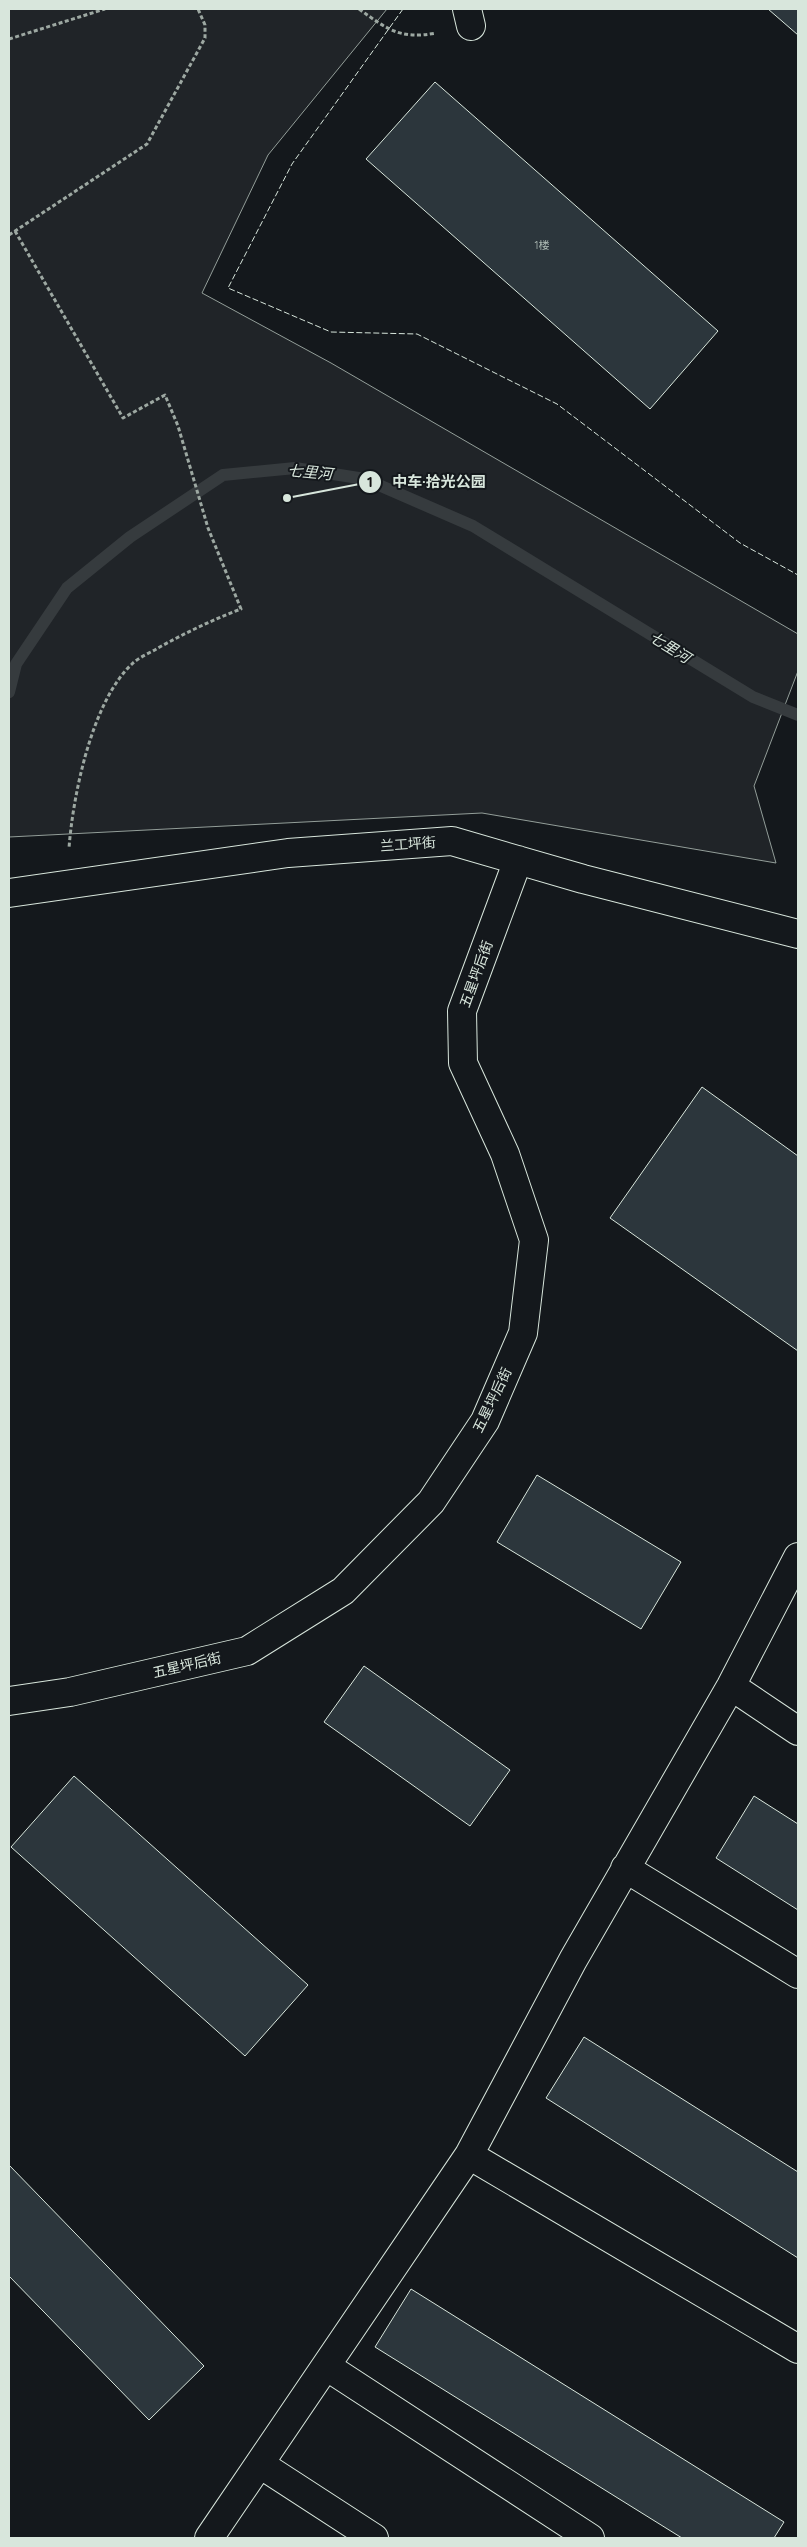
<svg xmlns="http://www.w3.org/2000/svg" width="807" height="2547" viewBox="0 0 807 2547" font-family="Quicksand,'Noto Sans SC',sans-serif">
<style>
.green{fill:#202428;stroke:#939e99}
.lines{fill:none;stroke-linecap:round;stroke-linejoin:round}
.stream{stroke:#363b3e;stroke-width:12}
.building{fill:#2c363c;stroke:#d8e6dc}
.minor-casing{stroke:#d8e6dc;stroke-width:30}
.path{stroke:#9da8a2;stroke-width:3;stroke-dasharray:4 2.5;stroke-linecap:butt}
.minor{stroke:#14181c;stroke-width:28}
.fence{stroke:#d8e6dc;stroke-width:1;stroke-dasharray:6 2.5;stroke-linecap:butt}
.labels{text-anchor:middle;dominant-baseline:central;stroke-width:4;stroke-linejoin:round;paint-order:stroke}
.number-label{font-size:11px;fill:#adbab4}
.street-label{font-size:14px;fill:#d8e6dc;stroke:#14181c}
.water-label{font-size:15px;font-style:italic;fill:#d8e6dc;stroke:#14181c}
.leader{fill:none;stroke:#d8e6dc;stroke-width:2}
.callout-dot{fill:#d8e6dc;stroke:#14181c;stroke-width:2}
.mark-label{font-size:15px;text-anchor:middle;font-weight:bold;fill:#111}
.callout-label{font-size:15px;text-anchor:middle;font-weight:bold;fill:#d8e6dc;stroke:#14181c;stroke-width:4;stroke-linejoin:round;paint-order:stroke}
</style>
<rect width="100%" height="100%" fill="#14181c"/>
<path class="green" d="M 9,9 L 387,9 L 268,155 L 202,293 L 331,363 L 798,634 L 798,671 L 754,786 L 776,863 L 482,813 L 9,837 Z"/>
<g class="lines">
<path class="stream" d="M 9,692 L 16,664 L 67,588 L 130,537 L 223,475 L 295,468 L 365,479 L 473,526 L 753,697 L 798,715"/>
</g>
<path class="building" d="M 768,9 L 798,9 L 798,35 Z
M 435,82 L 718,331 L 650,409 L 366,159 Z
M 702,1087 L 798,1156 L 798,1351 L 610,1218 Z
M 537,1475 L 681,1562 L 641,1629 L 497,1542 Z
M 364,1666 L 510,1770 L 470,1826 L 324,1722 Z
M 74,1776 L 308,1985 L 245,2056 L 11,1847 Z
M 754,1796 L 798,1824 L 798,1910 L 716,1858 Z
M 584,2037 L 798,2172 L 798,2258 L 546,2098 Z
M 9,2165 L 204,2366 L 149,2420 L 9,2276 Z
M 411,2289 L 784,2522 L 774,2538 L 682,2538 L 375,2347 Z"/>
<g class="lines">
<g class="minor-casing">
<path id="minor" d="M 467,9 L 471,26
M 9,893 L 288,853 L 452,841 L 583,879 L 798,934
M 731,1686 L 798,1731
M 9,1701 L 70,1692 L 247,1651 L 343,1591 L 431,1502 L 485,1421 L 523,1333 L 534,1240 L 505,1154 L 463,1063 L 462,1011 L 518,860
M 625,1868 L 798,1974
M 469,2155 L 798,2349
M 326,2366 L 590,2538
M 260,2464 L 374,2538
M 209,2538 L 469,2155 L 573,1960 L 731,1686 L 798,1557"/>
</g>
<path class="path" d="M 359,9 C 387,29 400,40 436,33
M 9,39 L 105,9
M 15,231 L 123,418 L 165,395 L 178,426 L 208,528 L 241,609 C 212,620 185,633 158,648 C 150,653 139,657 132,664 C 92,701 73,795 69,848
M 9,235 L 147,144 L 205,38 L 205,25 L 198,9"/>
<use href="#minor" class="minor"/>
<path class="fence" d="M 403,9 L 292,164 L 228,288 L 331,332 L 417,334 L 557,404 L 740,543 L 798,575"/>
</g>
<g class="labels">
<g class="number-label">
<text x="542" y="245">1楼</text>
</g>
<g class="street-label">
<text transform="translate(408 844) rotate(-4)">兰工坪街</text>
<text transform="translate(476 974) rotate(-70)">五星坪后街</text>
<text transform="translate(492 1400) rotate(-64)">五星坪后街</text>
<text transform="translate(187 1665) rotate(-13)">五星坪后街</text>
</g>
<g class="water-label">
<text transform="translate(310 472) rotate(5)">七里河</text>
<text transform="translate(670 647) rotate(32)">七里河</text>
</g>
</g>
<path class="leader" d="M287 498L370 482"/>
<g class="callout-dot">
<circle cx="287" cy="498" r="5"/>
<circle cx="370" cy="482" r="12"/>
</g>
<g class="mark-label">
<text x="370" y="487">1</text>
</g>
<g class="callout-label">
<text x="439" y="487">中车·拾光公园</text>
</g>
<rect width="807" height="2547" fill="none" stroke="#d8e6dc" stroke-width="20"/>
</svg>
